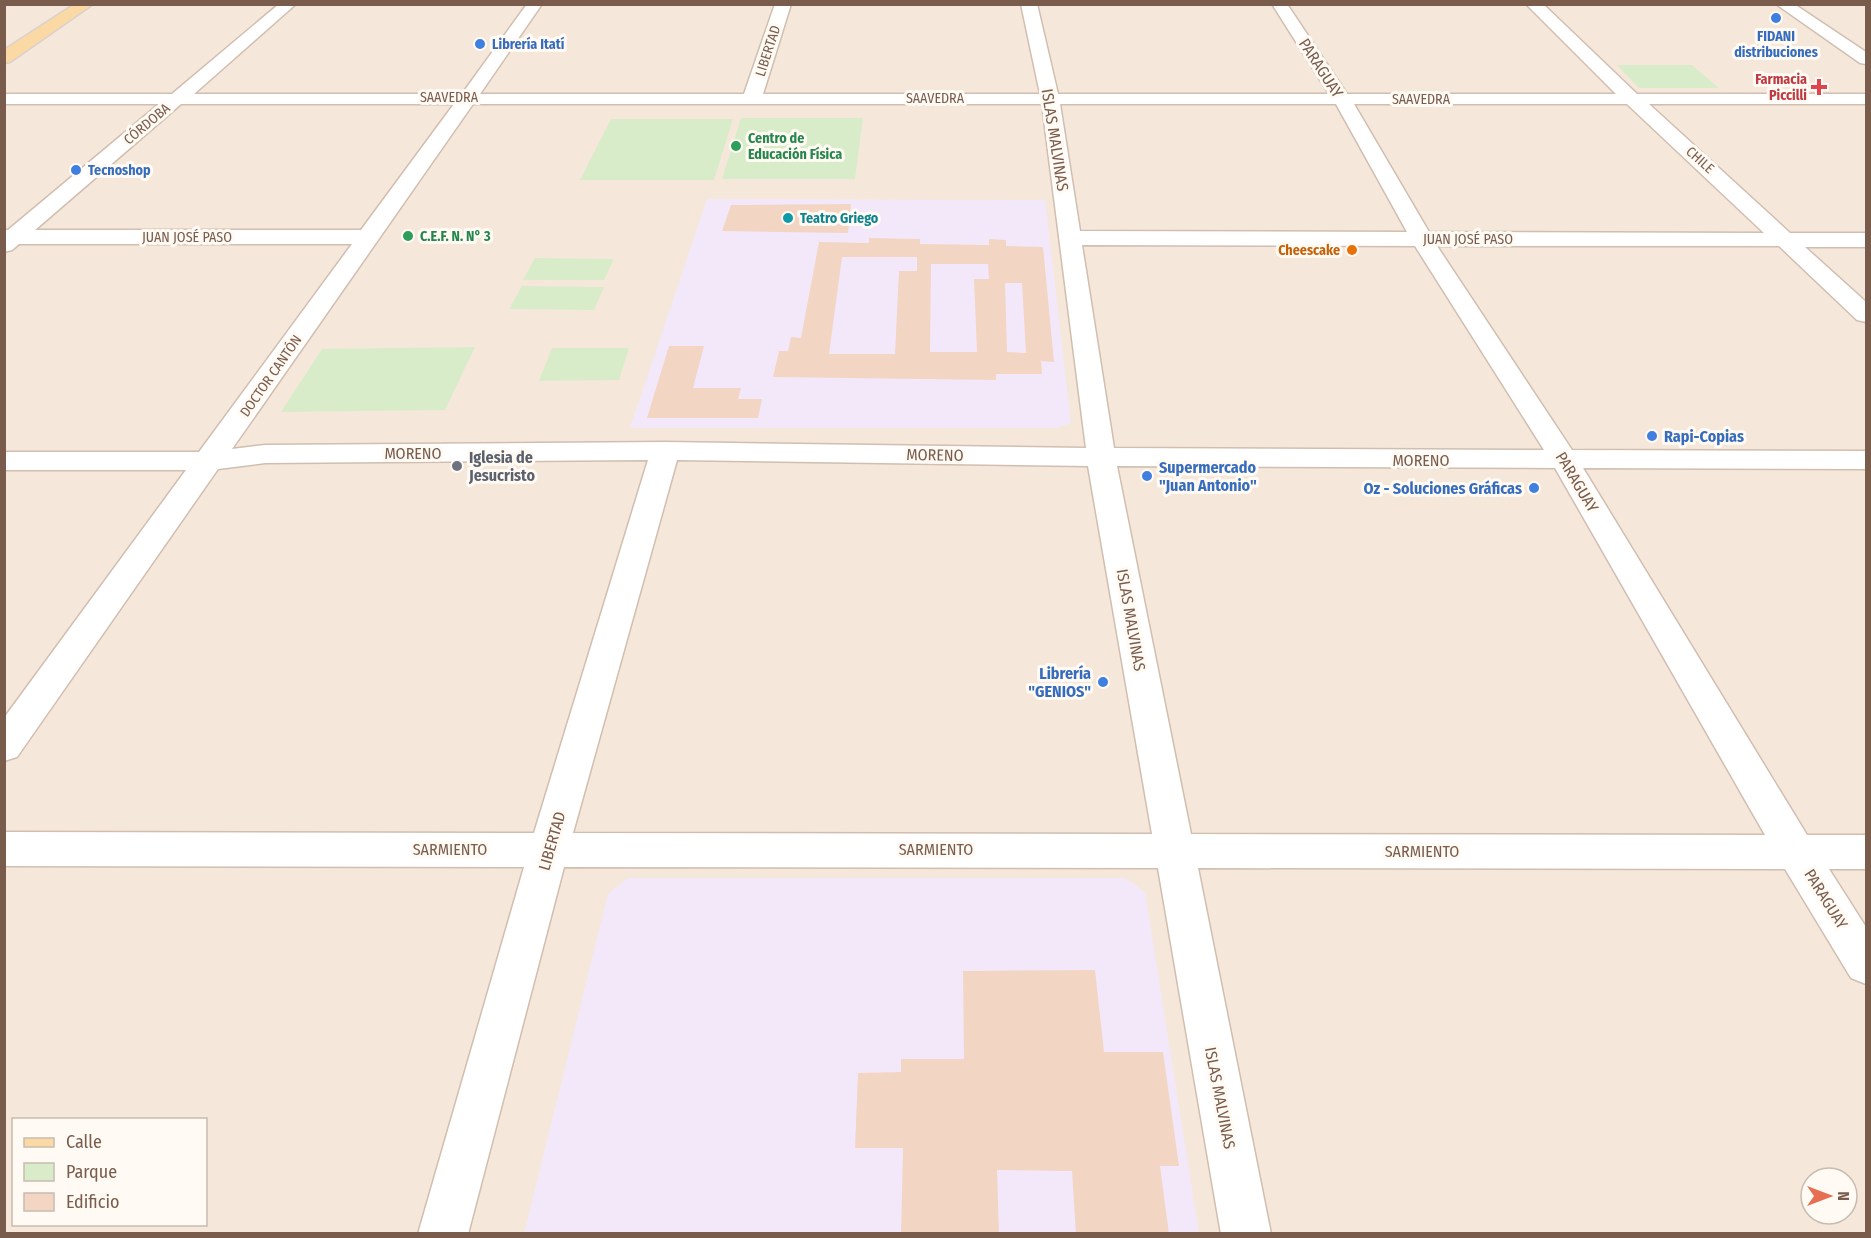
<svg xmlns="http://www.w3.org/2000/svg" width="1871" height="1238" viewBox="0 0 1871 1238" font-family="'Fira Sans Condensed',sans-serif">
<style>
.residential{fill:#f5e8da;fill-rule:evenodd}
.education{fill:#f3e8fa}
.green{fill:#d8ecc9}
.building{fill:#f3d5c3;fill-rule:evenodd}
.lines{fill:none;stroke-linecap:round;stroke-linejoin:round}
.minor-casing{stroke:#d1beb0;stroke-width:3}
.major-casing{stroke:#dad1cd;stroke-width:3}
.minor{fill:#fff;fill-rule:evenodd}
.major{fill:#fbd9a5;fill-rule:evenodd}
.shop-dot{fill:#3f7fe0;stroke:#fffaf3;stroke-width:2}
.health-dot{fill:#e0444e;stroke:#fffaf3;stroke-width:2}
.leisure-dot{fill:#2e9e5b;stroke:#fffaf3;stroke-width:2}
.culture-dot{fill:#0f9aa8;stroke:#fffaf3;stroke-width:2}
.food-dot{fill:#e8710a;stroke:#fffaf3;stroke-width:2}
.worship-dot{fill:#6b7280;stroke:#fffaf3;stroke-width:2}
.labels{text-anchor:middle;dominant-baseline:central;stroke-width:6;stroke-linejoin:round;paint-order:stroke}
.far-shop-label{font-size:14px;font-weight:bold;fill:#366cbe;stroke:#fffaf3;text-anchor:start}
.far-street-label{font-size:14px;fill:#7a5c4d;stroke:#fffaf3}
.far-health-label{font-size:14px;font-weight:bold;fill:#be3a42;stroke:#fffaf3;text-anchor:end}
.far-leisure-label{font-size:14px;font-weight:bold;fill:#27864d;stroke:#fffaf3;text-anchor:start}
.far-culture-label{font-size:14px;font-weight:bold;fill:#0d838f;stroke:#fffaf3;text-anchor:start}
.far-food-label{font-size:14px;font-weight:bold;fill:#c56008;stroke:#fffaf3;text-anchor:end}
.street-label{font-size:16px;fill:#7a5c4d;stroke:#fffaf3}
.shop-label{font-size:16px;font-weight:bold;fill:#366cbe;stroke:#fffaf3;text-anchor:start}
.worship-label{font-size:16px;font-weight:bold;fill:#5b616d;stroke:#fffaf3;text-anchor:start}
</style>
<rect width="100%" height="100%" fill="#fdf6ec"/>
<path class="residential" d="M 5,5 L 1866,5 L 1866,1233 L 5,1234 ZM 14,1120 L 206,1120 L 206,1224 L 14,1224 ZM 1811,1178 L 1847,1178 L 1847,1214 L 1811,1214 Z"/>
<path class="education" d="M 707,199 L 1045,200 L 1071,423 L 1057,428 L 630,428 Z
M 628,878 L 1125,878 L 1145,892 L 1199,1233 L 524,1234 L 608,894 Z"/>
<path class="green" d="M 1617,65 L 1692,65 L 1719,88 L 1639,88 Z
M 741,118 L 863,118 L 855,179 L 722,179 Z
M 611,119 L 733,119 L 714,180 L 580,180 Z
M 535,258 L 614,259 L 604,280 L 523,280 Z
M 522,286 L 604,287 L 594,310 L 509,309 Z
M 475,347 L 445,410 L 281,412 L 322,349 Z
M 552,348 L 629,348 L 619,380 L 539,381 Z"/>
<path class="building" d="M 851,204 L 848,233 L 722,231 L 731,205 Z
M 869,238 L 920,239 L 920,244 L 989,245 L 989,239 L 1006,240 L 1006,246 L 1043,247 L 1054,362 L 1041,361 L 1042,374 L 996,374 L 996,380 L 773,377 L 779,351 L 788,351 L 791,337 L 801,338 L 819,242 L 869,243 ZM 842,257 L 917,257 L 917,271 L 899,271 L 895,354 L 829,354 ZM 931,264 L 988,264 L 989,279 L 974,279 L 977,352 L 930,352 ZM 1005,283 L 1022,283 L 1026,353 L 1007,352 Z
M 669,346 L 704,346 L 693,388 L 741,388 L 738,399 L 762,399 L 758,418 L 647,418 Z
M 1095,970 L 1104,1052 L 1163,1052 L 1179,1166 L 1160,1166 L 1169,1234 L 1076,1234 L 1072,1171 L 997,1170 L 999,1234 L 901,1234 L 903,1148 L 855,1148 L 858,1073 L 901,1072 L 901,1059 L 964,1059 L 963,971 Z"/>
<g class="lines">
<g class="minor-casing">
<path id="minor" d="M 279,4 L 296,4 L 194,94 L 462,94 L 527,4 L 542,4 L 480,94 L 744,94 L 775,4 L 791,4 L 763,94 L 1040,94 L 1021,4 L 1037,4 L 1058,94 L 1329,94 L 1272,4 L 1287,4 L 1347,94 L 1616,94 L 1526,4 L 1543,4 L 1637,94 L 1866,94 L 1866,104 L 1649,104 L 1790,233 L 1866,233 L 1866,247 L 1805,247 L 1866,302 L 1866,322 L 1857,320 L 1779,246 L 1437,246 L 1572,450 L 1866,451 L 1866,469 L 1583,468 L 1807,835 L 1866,835 L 1866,869 L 1829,869 L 1866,927 L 1866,984 L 1851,978 L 1785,869 L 1198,868 L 1271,1234 L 1221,1234 L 1158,868 L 564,867 L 468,1234 L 418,1234 L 524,867 L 4,866 L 4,832 L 534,833 L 648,460 L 265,463 L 218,469 L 17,757 L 4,761 L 4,718 L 186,470 L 4,470 L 4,452 L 199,452 L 352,244 L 19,244 L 12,250 L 4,252 L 4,230 L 8,230 L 159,104 L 4,104 L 4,94 L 172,94 ZM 181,104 L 454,104 L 361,230 L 35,230 ZM 473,104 L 1042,104 L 1086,448 L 665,442 L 265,445 L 232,449 ZM 1060,104 L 1336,104 L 1407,232 L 1080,231 ZM 1354,104 L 1627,104 L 1764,233 L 1429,232 ZM 1082,245 L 1415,246 L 1544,450 L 1114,448 ZM 677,460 L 1088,466 L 1152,834 L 573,833 ZM 1117,466 L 1555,468 L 1765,835 L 1191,834 Z
M 1776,4 L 1794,4 L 1866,52 L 1866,64 L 1860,63 Z"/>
</g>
<g class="major-casing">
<path id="major" d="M 75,4 L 93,4 L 10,62 L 4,63 L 4,50 Z"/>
</g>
<use href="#minor" class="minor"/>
<use href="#major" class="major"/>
</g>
<g class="shop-dot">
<circle cx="1776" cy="18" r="6"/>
<circle cx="480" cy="44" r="6"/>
<circle cx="76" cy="170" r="6"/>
<circle cx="1652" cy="436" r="6"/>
<circle cx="1147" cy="476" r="6"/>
<circle cx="1534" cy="488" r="6"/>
<circle cx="1103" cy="682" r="6"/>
</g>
<path class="health-dot" d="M1816 78h6v6h6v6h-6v6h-6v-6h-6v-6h6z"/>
<g class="leisure-dot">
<circle cx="736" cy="146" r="6"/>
<circle cx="408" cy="236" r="6"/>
</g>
<circle class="culture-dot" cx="788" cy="218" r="6"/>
<circle class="food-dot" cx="1352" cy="250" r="6"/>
<circle class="worship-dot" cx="457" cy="466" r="6"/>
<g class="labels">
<g class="far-shop-label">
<text x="1776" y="36" text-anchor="middle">FIDANI<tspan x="1776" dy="16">distribuciones</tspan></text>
<text x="492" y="44">Librería Itatí</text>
<text x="88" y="170">Tecnoshop</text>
</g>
<g class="far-street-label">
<text transform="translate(768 51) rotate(-72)">LIBERTAD</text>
<text x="449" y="97">SAAVEDRA</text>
<text x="935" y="98">SAAVEDRA</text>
<text x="1421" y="99">SAAVEDRA</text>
<text transform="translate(147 124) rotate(-40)">CÓRDOBA</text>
<text transform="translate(1700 160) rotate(42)">CHILE</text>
<text x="187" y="237">JUAN JOSÉ PASO</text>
<text x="1468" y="239">JUAN JOSÉ PASO</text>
<text transform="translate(271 376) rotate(-55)">DOCTOR CANTÓN</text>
</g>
<g class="far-health-label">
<text x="1807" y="79">Farmacia<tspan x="1807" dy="16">Piccilli</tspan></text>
</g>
<g class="far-leisure-label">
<text x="748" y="138">Centro de<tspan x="748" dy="16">Educación Física</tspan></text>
<text x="420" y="236">C.E.F. N. N° 3</text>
</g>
<g class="far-culture-label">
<text x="800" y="218">Teatro Griego</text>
</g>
<g class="far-food-label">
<text x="1340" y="250">Cheescake</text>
</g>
<g class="street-label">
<text transform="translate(1321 68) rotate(57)">PARAGUAY</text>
<text transform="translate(1055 140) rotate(81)">ISLAS MALVINAS</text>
<text x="413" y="453">MORENO</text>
<text transform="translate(935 455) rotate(1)">MORENO</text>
<text x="1421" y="460">MORENO</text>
<text transform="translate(1577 482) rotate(59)">PARAGUAY</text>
<text transform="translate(1131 620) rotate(80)">ISLAS MALVINAS</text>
<text transform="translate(552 841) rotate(-74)">LIBERTAD</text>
<text x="450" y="849">SARMIENTO</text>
<text x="936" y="849">SARMIENTO</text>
<text x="1422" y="851">SARMIENTO</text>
<text transform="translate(1826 899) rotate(58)">PARAGUAY</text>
<text transform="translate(1220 1098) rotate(79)">ISLAS MALVINAS</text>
</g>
<g class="shop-label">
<text x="1664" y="436">Rapi-Copias</text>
<text x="1159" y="467">Supermercado<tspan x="1159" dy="18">"Juan Antonio"</tspan></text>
<text x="1522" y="488" text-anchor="end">Oz - Soluciones Gráficas</text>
<text x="1091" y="673" text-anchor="end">Librería<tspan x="1091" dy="18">"GENIOS"</tspan></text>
</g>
<g class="worship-label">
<text x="469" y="457">Iglesia de<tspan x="469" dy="18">Jesucristo</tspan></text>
</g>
</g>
<rect width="1871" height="1238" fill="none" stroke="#7a5c4d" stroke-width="12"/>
<rect x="12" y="1118" width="195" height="108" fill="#fffaf3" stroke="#cabbb1" stroke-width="1.5"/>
<rect x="24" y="1138" width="30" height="9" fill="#fbd9a5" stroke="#cabbb1" stroke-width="1.5"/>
<text x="66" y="1148" font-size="18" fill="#7a5c4d">Calle</text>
<rect x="24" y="1163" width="30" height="18" fill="#d8ecc9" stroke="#cabbb1" stroke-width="1.5"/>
<text x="66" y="1178" font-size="18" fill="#7a5c4d">Parque</text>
<rect x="24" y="1193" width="30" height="18" fill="#f3d5c3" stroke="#cabbb1" stroke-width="1.5"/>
<text x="66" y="1208" font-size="18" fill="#7a5c4d">Edificio</text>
<g transform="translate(1829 1196) rotate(90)"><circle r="28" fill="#fffaf3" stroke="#cabbb1" stroke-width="1.5"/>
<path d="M0-4.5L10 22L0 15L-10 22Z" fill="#e76f51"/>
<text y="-9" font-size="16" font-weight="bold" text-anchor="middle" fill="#7a5c4d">N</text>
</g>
</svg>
